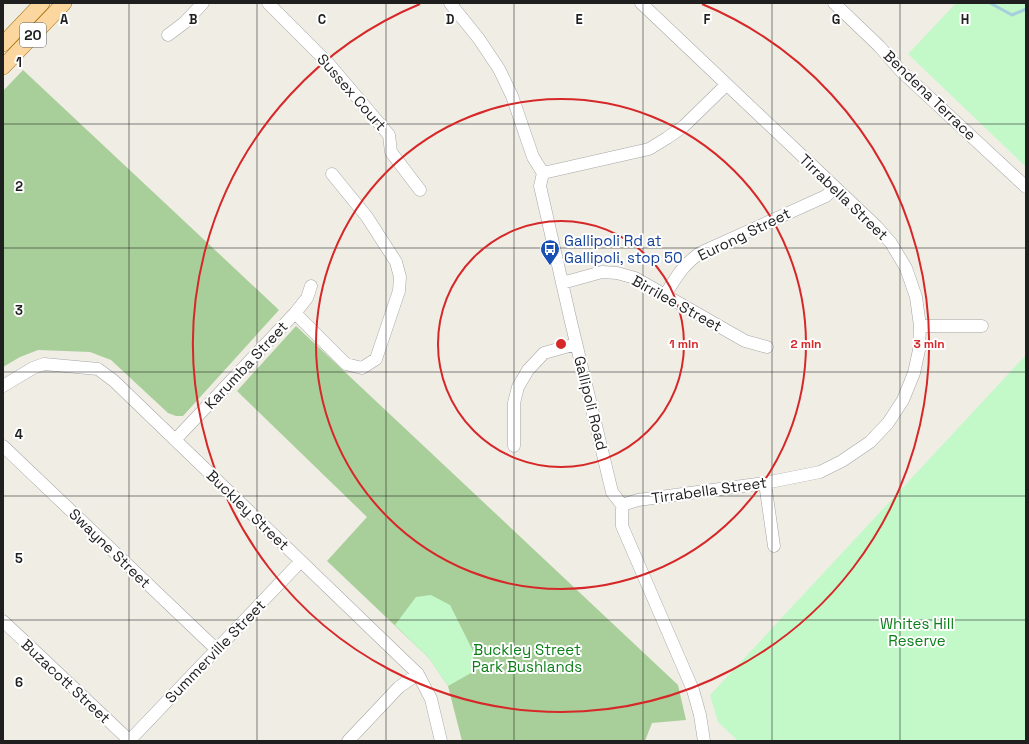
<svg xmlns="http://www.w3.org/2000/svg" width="1029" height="744" viewBox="0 0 1029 744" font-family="'Space Grotesk',sans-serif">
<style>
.forest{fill:#a8cf9a}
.park{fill:#c3f9c9}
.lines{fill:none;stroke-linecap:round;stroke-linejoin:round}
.stream{stroke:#a6cfdd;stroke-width:3}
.minor-casing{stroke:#a6a6a6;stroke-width:13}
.major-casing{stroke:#9a6b00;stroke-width:16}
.minor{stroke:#fff;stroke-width:12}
.major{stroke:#fcd69f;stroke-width:15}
.grid{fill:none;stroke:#1f1f1f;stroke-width:1;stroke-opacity:0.55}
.ring{fill:none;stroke:#d62828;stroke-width:2}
.labels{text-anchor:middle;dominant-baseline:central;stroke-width:4;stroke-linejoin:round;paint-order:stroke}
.shield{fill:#fff;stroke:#626262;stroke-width:1}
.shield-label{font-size:14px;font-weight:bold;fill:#1f1f1f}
.street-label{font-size:15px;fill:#1f1f1f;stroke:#fff}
.transit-label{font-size:15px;fill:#164399;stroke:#fff;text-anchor:start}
.park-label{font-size:15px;fill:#0c7f18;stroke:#fff}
.grid-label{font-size:13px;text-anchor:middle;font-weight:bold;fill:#1f1f1f;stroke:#fff;stroke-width:4;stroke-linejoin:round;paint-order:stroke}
.centre{fill:#d62828;stroke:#fff;stroke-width:2}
.ring-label{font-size:12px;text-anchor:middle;font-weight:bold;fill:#d62828;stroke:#fff;stroke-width:4;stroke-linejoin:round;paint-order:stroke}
</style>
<rect width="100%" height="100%" fill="#f0ede5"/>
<path class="forest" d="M 23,70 L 279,310 L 183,416 L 176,416 L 168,413 L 111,360 L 90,352 L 38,350 L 20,357 L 3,367 L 3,91 Z
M 296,326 L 678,685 L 686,720 L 652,723 L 645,741 L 462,741 L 448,686 L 429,658 L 327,561 L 367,517 L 237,391 Z"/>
<path class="park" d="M 956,3 L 1026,3 L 1026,167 L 908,54 Z
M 1026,355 L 1026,741 L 738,741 L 718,722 L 710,695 Z
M 431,595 L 450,605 L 474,653 L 471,673 L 448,686 L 429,658 L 395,625 L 416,597 Z"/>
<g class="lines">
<path class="stream" d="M 990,3 L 1012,15 L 1026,9"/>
<g class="minor-casing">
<path id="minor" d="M 268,3 L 328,63 L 389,135 L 391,152 L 420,190
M 450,3 L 479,39 L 499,69 L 512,96 L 533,157 L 543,173 L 540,186 L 571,322 L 612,492 L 622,505 L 622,526 L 693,690 L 700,715 L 704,741
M 834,3 L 879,46 L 901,71 L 1026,187
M 168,35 L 184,23 L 203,3
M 543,173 L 649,149 L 667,138 L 684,126 L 726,85
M 562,283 L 602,272 L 617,273 L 635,278 L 745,341 L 767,347
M 665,295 C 677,276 682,266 700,253 L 826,196 L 835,187
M 295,313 L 346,364 L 362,368 L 376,359 L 399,291 L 400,277 L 396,262 L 367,217 L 332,174
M 920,326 L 982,326
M 3,386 L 33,368 L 44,364 L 98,369 L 114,381 L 418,674 L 431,699 L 441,741
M 175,440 L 295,313 L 307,298 L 311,286
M 3,446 L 216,649
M 514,446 L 514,403 L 518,387 L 528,370 L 544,353 L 576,344
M 765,483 L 774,546
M 622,505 L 638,500 L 765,483 L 820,472 L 842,461 L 870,442 L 888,423 L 903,400 L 914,373 L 919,350 L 920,326 L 916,297 L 906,268 L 891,243 L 876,226 L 641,3
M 3,621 L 129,740
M 129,741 L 301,561
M 348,741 L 399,687 L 418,674"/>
</g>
<g class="major-casing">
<path id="major" d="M 3,44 L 42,3
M 3,67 L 64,3"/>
</g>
<use href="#minor" class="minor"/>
<use href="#major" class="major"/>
</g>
<path class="grid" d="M 129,3 L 129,741M 257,3 L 257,741M 386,3 L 386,741M 514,3 L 514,741M 643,3 L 643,741M 772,3 L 772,741M 900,3 L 900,741M 3,124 L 1026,124M 3,248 L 1026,248M 3,372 L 1026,372M 3,496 L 1026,496M 3,620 L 1026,620"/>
<g class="ring">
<circle cx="561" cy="344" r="123"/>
<circle cx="561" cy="344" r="245"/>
<path d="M702 4A368 368 0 1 1 420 4"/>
</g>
<defs>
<g id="bus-pin" transform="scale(1)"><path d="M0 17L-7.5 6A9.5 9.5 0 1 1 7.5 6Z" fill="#1a4fb4" stroke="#fff"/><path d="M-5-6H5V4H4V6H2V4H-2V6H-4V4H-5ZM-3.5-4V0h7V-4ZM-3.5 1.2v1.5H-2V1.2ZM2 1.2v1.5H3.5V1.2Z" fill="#fff"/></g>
</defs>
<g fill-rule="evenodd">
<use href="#bus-pin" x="550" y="249"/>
</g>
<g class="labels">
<rect class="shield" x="20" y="23" width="26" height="24" rx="3"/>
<g class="shield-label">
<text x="33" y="35">20</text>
</g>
<g class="street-label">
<text transform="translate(352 92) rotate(49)">Sussex Court</text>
<text transform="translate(930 95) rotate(44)">Bendena Terrace</text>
<text transform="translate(844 197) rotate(44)">Tirrabella Street</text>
<text transform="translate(744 234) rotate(-26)">Eurong Street</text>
<text transform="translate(677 303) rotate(29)">Birrilee Street</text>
<text transform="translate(246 365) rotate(-47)">Karumba Street</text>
<text transform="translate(591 403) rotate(76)">Gallipoli Road</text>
<text transform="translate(709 490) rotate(-8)">Tirrabella Street</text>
<text transform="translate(248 510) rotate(44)">Buckley Street</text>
<text transform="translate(110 548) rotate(44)">Swayne Street</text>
<text transform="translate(215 651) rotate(-46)">Summerville Street</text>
<text transform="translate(66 681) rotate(43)">Buzacott Street</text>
</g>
<g class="transit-label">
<text x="564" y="240">Gallipoli Rd at<tspan x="564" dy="17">Gallipoli, stop 50</tspan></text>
</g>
<g class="park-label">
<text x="917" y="623">Whites Hill<tspan x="917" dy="17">Reserve</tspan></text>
<text x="527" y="649">Buckley Street<tspan x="527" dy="17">Park Bushlands</tspan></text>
</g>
</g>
<g class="grid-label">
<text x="64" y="24">A</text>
<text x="193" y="24">B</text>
<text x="322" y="24">C</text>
<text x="450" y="24">D</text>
<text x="579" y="24">E</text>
<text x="707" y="24">F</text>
<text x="836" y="24">G</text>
<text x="965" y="24">H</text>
<text x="19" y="67">1</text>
<text x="19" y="191">2</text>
<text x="19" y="315">3</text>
<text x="19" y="439">4</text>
<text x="19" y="563">5</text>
<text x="19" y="687">6</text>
</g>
<circle cx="561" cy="344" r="6" class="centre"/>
<g class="ring-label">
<text x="684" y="348">1 min</text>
<text x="806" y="348">2 min</text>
<text x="929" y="348">3 min</text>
</g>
<rect width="1029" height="744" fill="none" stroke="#1f1f1f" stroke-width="8"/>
</svg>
